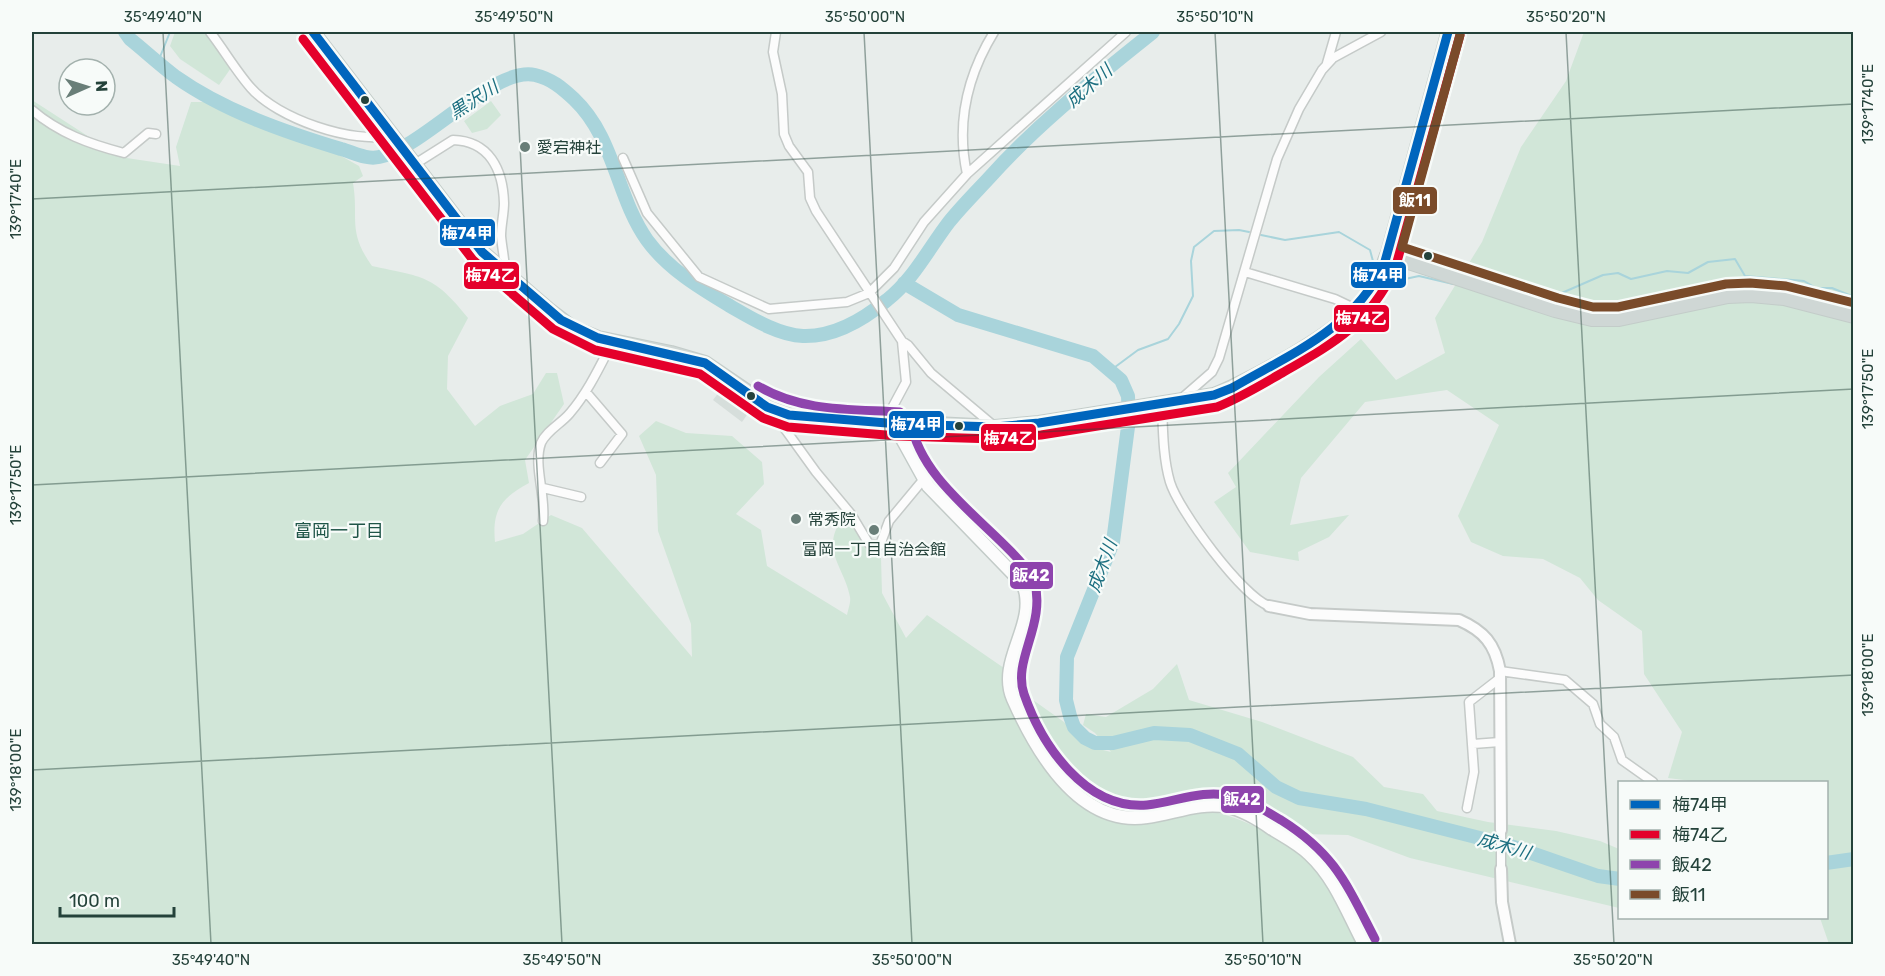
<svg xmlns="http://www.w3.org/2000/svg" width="1885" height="976" viewBox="0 0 1885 976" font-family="Rubik,'Noto Sans JP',sans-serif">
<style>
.built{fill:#d6dedb}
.green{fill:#d1e6d8}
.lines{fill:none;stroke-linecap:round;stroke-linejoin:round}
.stream{stroke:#a9d4db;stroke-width:2}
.river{stroke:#a9d4db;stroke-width:14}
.minor-casing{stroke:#c5cac8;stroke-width:11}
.tertiary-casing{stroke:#c5cac8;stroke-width:14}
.secondary-casing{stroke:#c3cbc8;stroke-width:15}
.primary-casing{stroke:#c3ccc9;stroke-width:16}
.minor{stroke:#fcfcfc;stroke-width:8}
.tertiary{stroke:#fcfcfc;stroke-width:10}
.secondary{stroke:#fcfcfc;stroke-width:12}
.primary{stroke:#cfd7d5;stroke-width:14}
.bus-1-casing{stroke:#f7fbf9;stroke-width:14}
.bus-2-casing{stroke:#f7fbf9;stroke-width:14}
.bus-3-casing{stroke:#f7fbf9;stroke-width:14}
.bus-4-casing{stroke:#f7fbf9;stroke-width:14}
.bus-1{stroke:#0065bd;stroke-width:9}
.bus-2{stroke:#e4002b;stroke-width:9}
.bus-3{stroke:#8e44ad;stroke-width:9}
.bus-4{stroke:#7a4b2a;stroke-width:9}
.ticks{fill:none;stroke:#24423a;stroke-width:1.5;stroke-opacity:0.45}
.bus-dot{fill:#24423a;stroke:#f7fbf9;stroke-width:2}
.poi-dot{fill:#697e78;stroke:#f7fbf9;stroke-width:2}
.labels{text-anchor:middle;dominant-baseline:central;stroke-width:4.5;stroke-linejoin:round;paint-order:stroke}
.poi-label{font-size:16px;fill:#24423a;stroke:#f7fbf9;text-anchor:start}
.water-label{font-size:18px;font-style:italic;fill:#1c6f80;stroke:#f7fbf9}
.neighbourhood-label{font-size:18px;fill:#1f5548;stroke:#f7fbf9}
.line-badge{stroke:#f7fbf9;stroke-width:2}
.badge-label{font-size:16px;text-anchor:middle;font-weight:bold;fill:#fff}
.neatline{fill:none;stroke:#24423a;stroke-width:2}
.ticks-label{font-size:15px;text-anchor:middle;fill:#24423a}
</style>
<rect width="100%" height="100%" fill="#e8edeb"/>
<path class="built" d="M 726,383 L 754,405 L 742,422 L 713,400 Z"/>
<path class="green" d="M 175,32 L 205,32 L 231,68 L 219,85 L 180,59 L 170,46 Z
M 1584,32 L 1853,32 L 1853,944 L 1829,944 L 1820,918 L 1826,918 L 1826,782 L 1700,782 L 1668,778 L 1682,732 L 1644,674 L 1642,631 L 1598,600 L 1580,578 L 1543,559 L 1503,556 L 1471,542 L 1458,516 L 1499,425 L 1447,390 L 1365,402 L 1301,478 L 1290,525 L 1349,515 L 1329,537 L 1298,552 L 1299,561 L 1250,552 L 1214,502 L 1236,487 L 1228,473 L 1319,377 L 1361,339 L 1396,380 L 1445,353 L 1435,318 L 1482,242 L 1521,147 L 1566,81 Z
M 32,100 L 120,157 L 180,166 L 176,147 L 191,102 L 218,102 L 327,148 L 359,166 L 363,176 L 353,183 C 359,219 347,231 372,266 C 423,277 434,275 468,318 L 448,356 L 447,389 L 475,426 L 500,406 L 533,394 L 546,373 L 557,373 L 564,404 L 525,460 L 529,483 C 501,498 492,510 495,542 L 523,534 L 551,515 L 582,528 L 692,657 L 691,624 L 658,531 L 656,475 L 639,436 L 656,421 L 686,433 L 732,436 L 762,462 L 764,484 L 736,514 L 761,530 L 767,566 L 847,615 C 848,610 851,602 850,597 C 845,568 819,549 843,518 L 857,520 L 881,558 L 882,593 L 906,638 L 927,615 L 1017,677 L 1033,700 L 1064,722 L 1087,746 L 1111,752 L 1095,733 L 1083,725 L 1086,714 L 1106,717 L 1153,689 L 1177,664 L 1189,700 L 1262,722 L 1353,757 L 1384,787 L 1423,794 L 1437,811 L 1488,822 L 1556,831 L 1600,841 L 1619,849 L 1619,908 L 1410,858 L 1348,835 L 1302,834 L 1238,787 L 1218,797 L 1218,813 C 1249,820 1301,848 1320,874 C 1334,895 1344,922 1356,944 L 32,944 Z
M 491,101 L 501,115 L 487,129 L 472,133 L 464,121 Z"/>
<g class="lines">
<path class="stream" d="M 158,62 L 170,32
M 1261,235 L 1285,240 L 1339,232 L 1370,250 L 1374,265
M 1393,272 L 1405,279 L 1419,276 L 1453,284
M 1494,280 L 1548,299 L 1603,275 L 1618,273 L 1631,279 L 1667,271 L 1688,273 L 1708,262 L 1735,259 L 1745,276 L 1804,281 L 1816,288 L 1832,288 L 1854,297
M 1111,370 L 1138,350 L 1168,339 L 1179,324 L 1193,296 L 1191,261 L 1194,247 L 1214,231 L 1239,230 L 1249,232"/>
<path class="river" d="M 125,32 L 130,39 C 145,51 160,65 176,77 C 224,111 285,132 341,149 C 353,152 366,160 379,157 C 425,147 493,66 535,75 C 552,79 562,88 574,99 C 615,138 616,196 647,240 C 668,269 700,288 730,306 C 751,318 778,335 803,336 C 835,337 863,320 887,300 C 913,280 929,248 949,222 C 961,207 976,192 989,178 C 1038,123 1096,78 1153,32
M 904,283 L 958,315 L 1093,356 L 1121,380 L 1128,396 L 1129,419 L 1113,542 L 1067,657 L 1066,700 L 1070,716 L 1074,727 L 1085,738 L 1095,743 L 1113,743 L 1154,733 L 1190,735 L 1238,754 L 1276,787 L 1299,798 L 1366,809 L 1511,846 L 1598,876 L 1620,879
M 1826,863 L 1854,859"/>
<g class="minor-casing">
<path id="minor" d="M 210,32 C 224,50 236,71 251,88 C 277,118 353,145 392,135
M 776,32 L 773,52 L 782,94 L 784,134 L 789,146 L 808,172 L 810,198 L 816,211 L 902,341 L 906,382 L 884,423
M 994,32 C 967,76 956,123 967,174 L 1126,32
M 1327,63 L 1336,32
M 32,110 C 59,133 89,144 124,153 L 148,133 L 156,134
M 623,158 L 647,213 L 699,277 L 769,309 L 847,302 L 869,293 L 894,268 L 924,222 L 967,174
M 415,164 L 453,140 C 489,141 503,169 504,203 C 504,214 501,225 501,236 C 502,248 505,260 505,273
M 1245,272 L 1335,299 L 1356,309
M 902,341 L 908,345 L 931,373 L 994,426
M 586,392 L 622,434 L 600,463
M 1181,399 L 1212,372 L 1219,358 L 1277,159 L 1299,109 L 1322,70 L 1333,58 L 1381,32
M 1162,405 C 1163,431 1163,458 1170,482 C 1179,511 1242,596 1269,606
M 776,411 L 777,418 L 816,472 L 851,514 L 869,544 L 880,545 L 889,521 L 923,480
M 543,488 L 581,497
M 543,521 C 546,495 533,465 541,443 C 546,431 562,423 570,413 C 588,392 600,366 613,341
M 1500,671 L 1565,680 L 1593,704 L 1600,724 L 1614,737 L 1622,760 L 1653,782
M 1473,744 L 1500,742
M 1467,808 L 1474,772 L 1469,702 L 1500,678
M 1501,830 L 1501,869"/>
</g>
<g class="tertiary-casing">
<path id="tertiary" d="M 1269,606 L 1310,614 L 1459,620 C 1484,631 1495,644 1500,671 L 1501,830
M 1501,869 L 1502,902 L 1510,944"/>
</g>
<g class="secondary-casing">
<path id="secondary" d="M 1387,255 L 1448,32
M 899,424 L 901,437 L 928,486 L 1023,584 C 1039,624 996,660 1013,699 C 1036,751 1079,827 1147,817 C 1173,814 1200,801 1228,807 C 1243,810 1259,820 1272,829 C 1285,837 1299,844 1310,855 C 1335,878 1348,914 1364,944"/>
</g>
<g class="primary-casing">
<path id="primary" d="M 313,32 L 482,252 L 548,309 L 573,328 L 598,338 L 671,353 L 705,363 L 776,411 L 816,418 L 995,427 L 1039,423 L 1214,395 C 1237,386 1258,374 1280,362 C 1327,335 1370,309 1387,255 L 1555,310 L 1592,319 L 1619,319 L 1728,296 L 1751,295 L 1784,298 L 1854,316"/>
</g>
<use href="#minor" class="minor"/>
<use href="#tertiary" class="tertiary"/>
<use href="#secondary" class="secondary"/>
<use href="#primary" class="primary"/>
<g class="bus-1-casing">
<path id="bus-1" d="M 313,32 L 482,252 L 561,320 L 598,338 L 705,363 L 767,407 L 789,415 L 899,424 L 995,427 L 1039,423 L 1214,395 L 1232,388 C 1292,353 1352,330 1384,265 L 1448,32"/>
</g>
<g class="bus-2-casing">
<path id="bus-2" d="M 303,39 L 473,260 L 553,329 L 595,350 L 700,374 L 763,418 L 788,427 L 898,436 L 995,439 L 1041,435 L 1217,407 C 1240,398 1261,385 1282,373 C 1334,343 1368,325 1395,269 L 1460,35"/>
</g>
<g class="bus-3-casing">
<path id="bus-3" d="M 758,386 C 802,412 850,409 900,412
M 911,422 C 921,486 1000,529 1034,579 C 1047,625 1012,659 1024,694 C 1042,746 1086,810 1147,805 C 1176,802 1202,789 1232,796 C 1250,800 1265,811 1281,820 C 1335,854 1346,883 1375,939"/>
</g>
<g class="bus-4-casing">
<path id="bus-4" d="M 1460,35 L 1402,247 L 1558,298 L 1593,307 L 1618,307 L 1726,284 L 1750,283 L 1786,286 L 1854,303"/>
</g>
<use href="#bus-1" class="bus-1"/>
<use href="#bus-2" class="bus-2"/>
<use href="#bus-3" class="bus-3"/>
<use href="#bus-4" class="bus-4"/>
</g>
<path class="ticks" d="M 163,32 L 211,944M 514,32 L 562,944M 864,32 L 912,944M 1215,32 L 1263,944M 1566,32 L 1614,944M 32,199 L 1854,104M 32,485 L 1854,389M 32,770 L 1854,675"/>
<g class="bus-dot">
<circle cx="365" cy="100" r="5"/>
<circle cx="1428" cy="256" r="5"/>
<circle cx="751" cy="396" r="5"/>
<circle cx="959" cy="426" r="5"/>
</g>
<g class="poi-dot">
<circle cx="525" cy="147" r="6"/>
<circle cx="796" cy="519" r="6"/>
<circle cx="874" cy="530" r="6"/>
</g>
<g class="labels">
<g class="poi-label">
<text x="537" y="147">愛宕神社</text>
<text x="808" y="519">常秀院</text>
<text x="874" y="549" text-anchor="middle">富岡一丁目自治会館</text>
</g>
<g class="water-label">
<text transform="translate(1089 86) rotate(-41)">成木川</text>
<text transform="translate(474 100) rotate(-33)">黒沢川</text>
<text transform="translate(1102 566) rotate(-70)">成木川</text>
<text transform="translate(1504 846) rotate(16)">成木川</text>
</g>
<g class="neighbourhood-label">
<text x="339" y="531">富岡一丁目</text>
</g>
</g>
<g class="line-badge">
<rect x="1392" y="186" width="46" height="29" rx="6" fill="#7a4b2a"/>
<rect x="439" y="218" width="57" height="29" rx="6" fill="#0065bd"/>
<rect x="1350" y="261" width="57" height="28" rx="6" fill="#0065bd"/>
<rect x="463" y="261" width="57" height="29" rx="6" fill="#e4002b"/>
<rect x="1333" y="304" width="57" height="29" rx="6" fill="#e4002b"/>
<rect x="888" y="410" width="57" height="29" rx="6" fill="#0065bd"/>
<rect x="980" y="423" width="57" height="29" rx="6" fill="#e4002b"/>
<rect x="1009" y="561" width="45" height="29" rx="6" fill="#8e44ad"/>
<rect x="1220" y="785" width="45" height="29" rx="6" fill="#8e44ad"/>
</g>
<g class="badge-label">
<text x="1415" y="206">飯11</text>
<text x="467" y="239">梅74甲</text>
<text x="1378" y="281">梅74甲</text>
<text x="491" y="281">梅74乙</text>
<text x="1361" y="324">梅74乙</text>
<text x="916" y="430">梅74甲</text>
<text x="1009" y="444">梅74乙</text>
<text x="1031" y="581">飯42</text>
<text x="1242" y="805">飯42</text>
</g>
<rect width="1885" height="976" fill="none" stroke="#f7fbf9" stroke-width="66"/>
<rect x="1618" y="781" width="210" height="138" fill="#f7fbf9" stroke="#a3b1ad" stroke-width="1.5"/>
<rect x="1630" y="800" width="30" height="9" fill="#0065bd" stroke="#a3b1ad" stroke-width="1.5"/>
<text x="1672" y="811" font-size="18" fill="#24423a">梅74甲</text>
<rect x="1630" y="830" width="30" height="9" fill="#e4002b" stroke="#a3b1ad" stroke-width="1.5"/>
<text x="1672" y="841" font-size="18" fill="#24423a">梅74乙</text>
<rect x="1630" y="860" width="30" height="9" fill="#8e44ad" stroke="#a3b1ad" stroke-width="1.5"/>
<text x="1672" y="871" font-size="18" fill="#24423a">飯42</text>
<rect x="1630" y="890" width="30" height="9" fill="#7a4b2a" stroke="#a3b1ad" stroke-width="1.5"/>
<text x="1672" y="901" font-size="18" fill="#24423a">飯11</text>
<g transform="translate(87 87) rotate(87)"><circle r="28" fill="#f7fbf9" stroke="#a3b1ad" stroke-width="1.5"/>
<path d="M0-4.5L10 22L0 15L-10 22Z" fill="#697e78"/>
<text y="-9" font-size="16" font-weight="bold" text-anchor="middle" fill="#24423a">N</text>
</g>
<path d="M60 907v9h114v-9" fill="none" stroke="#24423a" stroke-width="3"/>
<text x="69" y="907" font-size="18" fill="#24423a" stroke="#f7fbf9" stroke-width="4.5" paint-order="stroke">100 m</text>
<rect x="33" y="33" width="1819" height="910" class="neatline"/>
<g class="ticks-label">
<text x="163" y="22">35°49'40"N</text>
<text x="514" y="22">35°49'50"N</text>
<text x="865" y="22">35°50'00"N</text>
<text x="1215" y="22">35°50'10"N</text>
<text x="1566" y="22">35°50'20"N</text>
<text transform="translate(1868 104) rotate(-90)" y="5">139°17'40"E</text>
<text transform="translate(16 199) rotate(-90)" y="5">139°17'40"E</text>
<text transform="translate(1868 389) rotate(-90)" y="5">139°17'50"E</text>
<text transform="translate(16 485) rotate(-90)" y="5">139°17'50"E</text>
<text transform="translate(1868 675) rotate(-90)" y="5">139°18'00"E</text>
<text transform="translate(16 770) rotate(-90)" y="5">139°18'00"E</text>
<text x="211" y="965">35°49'40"N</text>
<text x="562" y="965">35°49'50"N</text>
<text x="912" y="965">35°50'00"N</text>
<text x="1263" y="965">35°50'10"N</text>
<text x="1613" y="965">35°50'20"N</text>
</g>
</svg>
